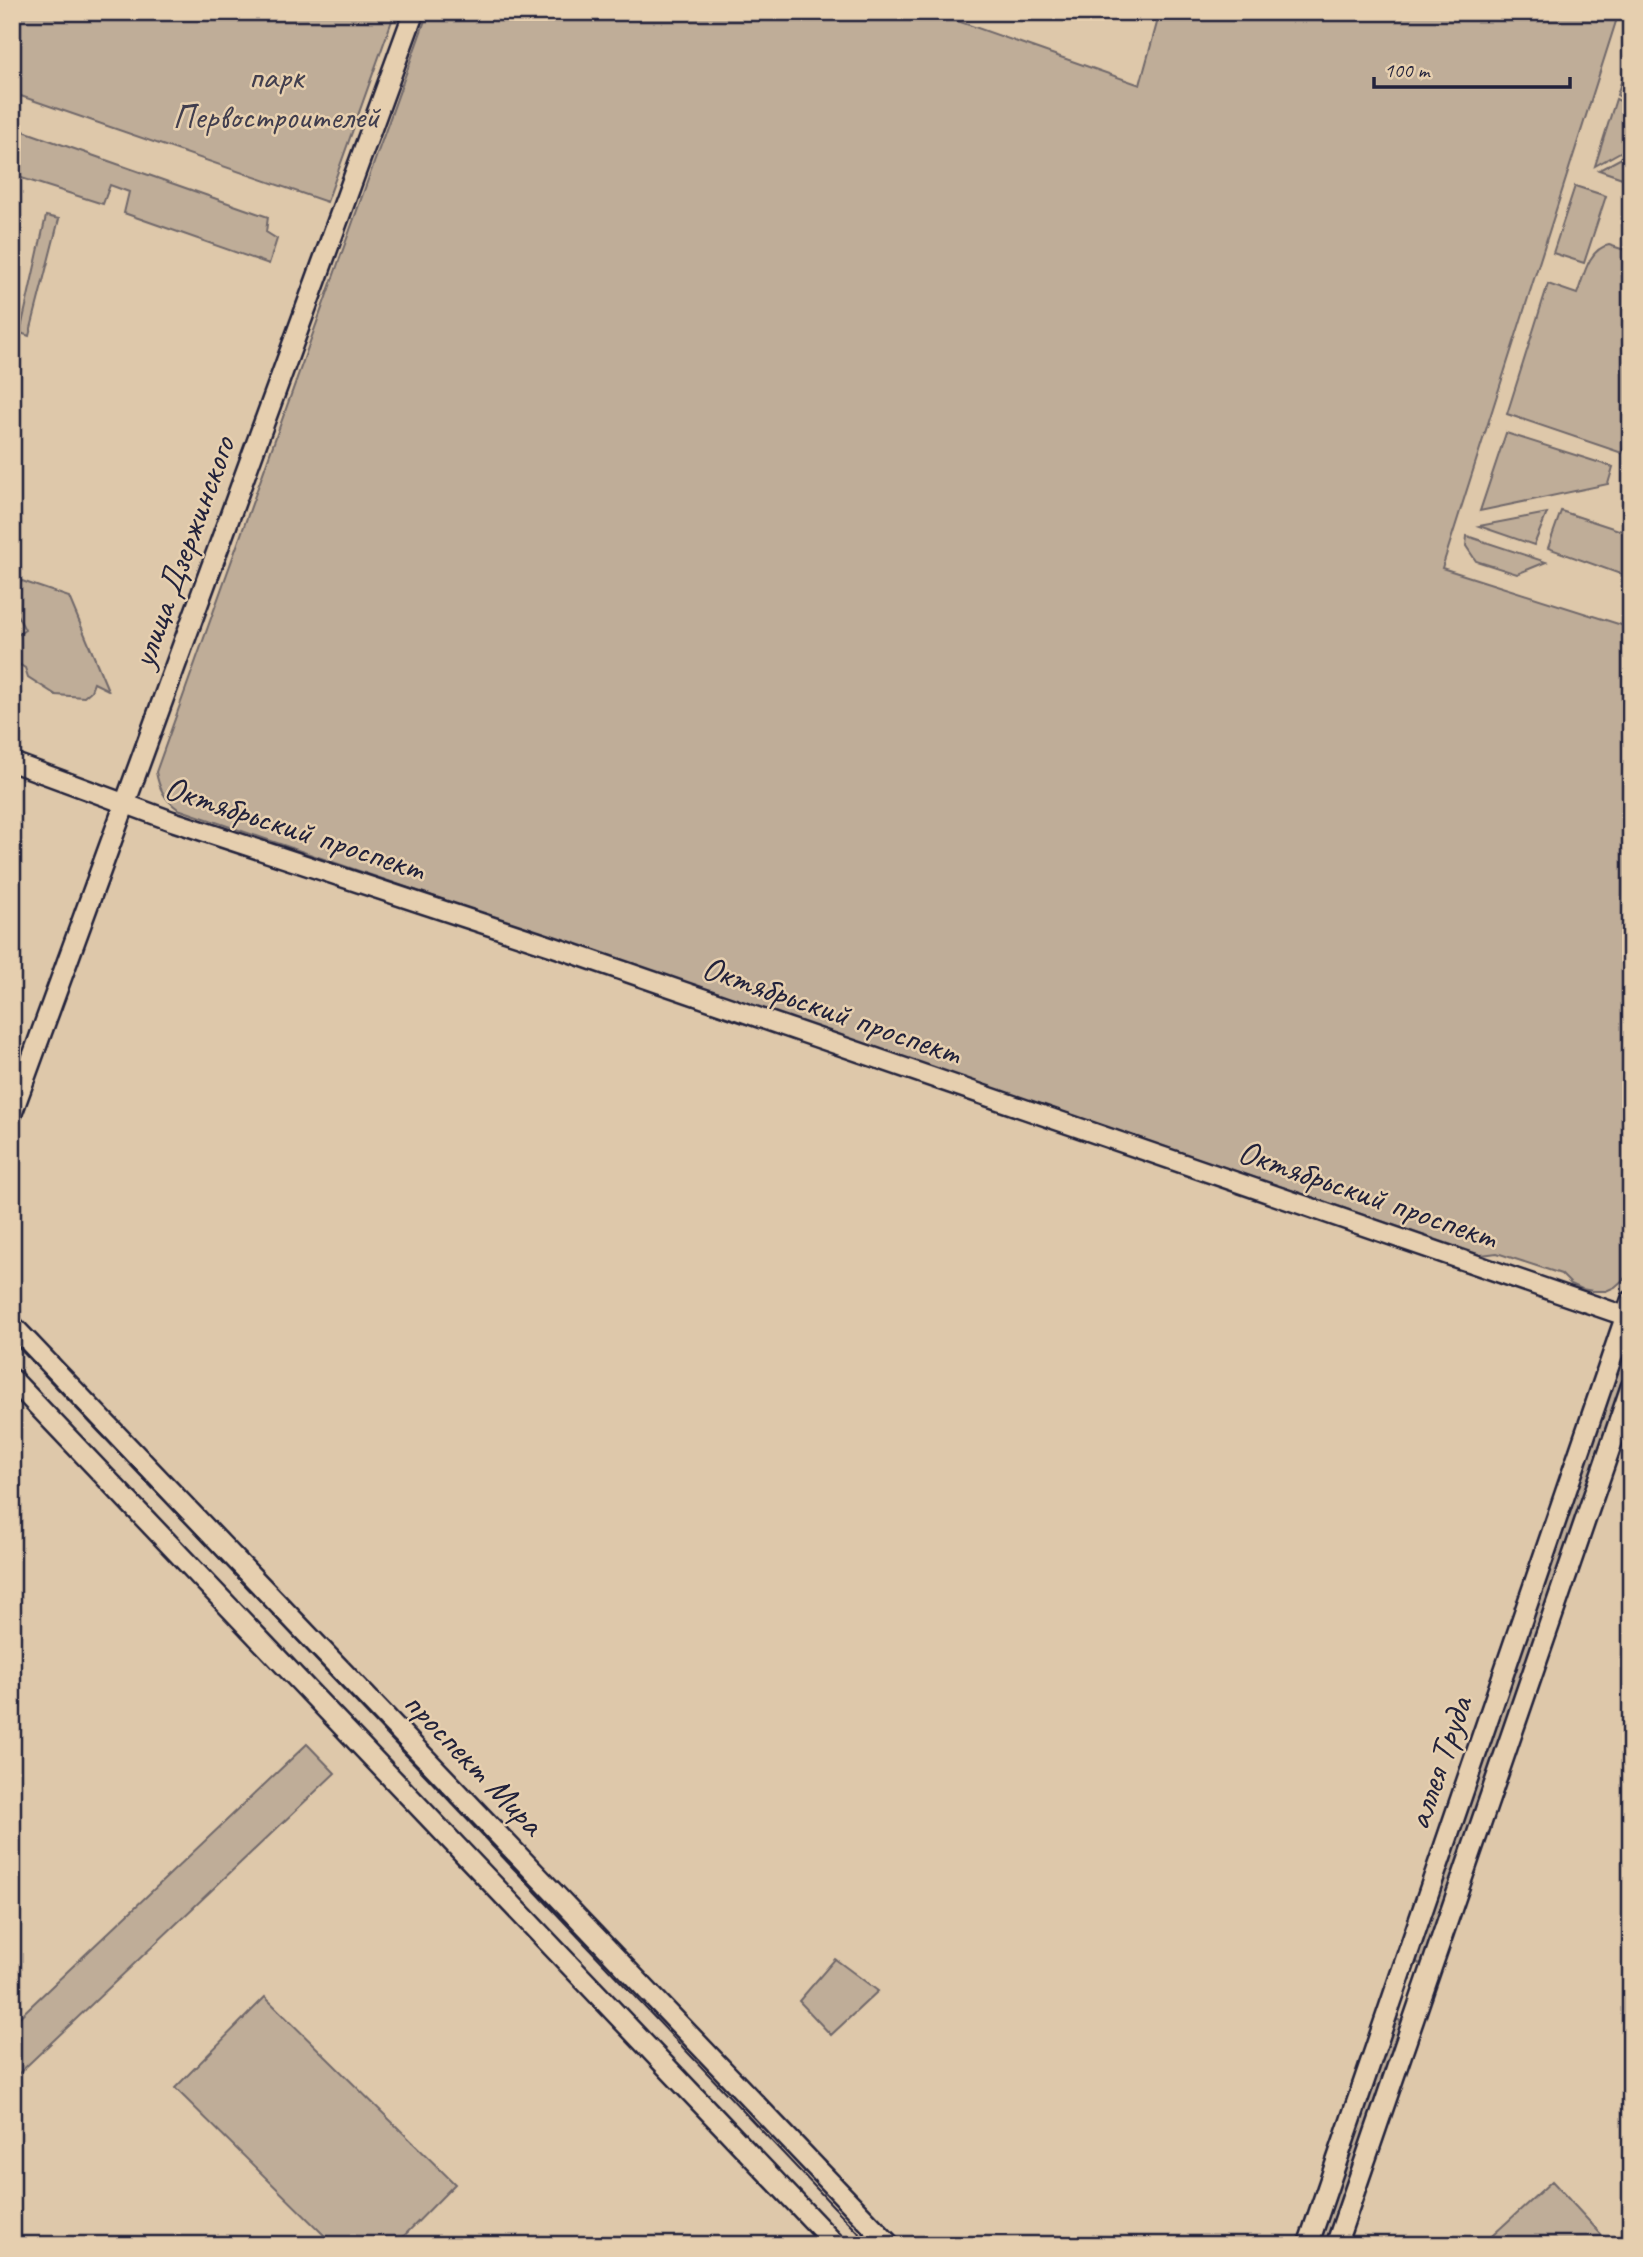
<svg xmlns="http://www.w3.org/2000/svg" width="1643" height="2257" viewBox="0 0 1643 2257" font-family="Caveat,sans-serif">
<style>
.green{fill:#bfad98;stroke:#70686a;stroke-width:2}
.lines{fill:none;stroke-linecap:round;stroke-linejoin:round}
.tertiary-casing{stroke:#22223b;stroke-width:23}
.secondary-casing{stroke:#22223b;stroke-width:24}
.tertiary{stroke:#e6cfaf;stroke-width:18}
.secondary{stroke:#e6cfaf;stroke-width:19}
.tram{stroke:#22223b;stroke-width:2}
.labels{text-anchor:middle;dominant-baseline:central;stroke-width:5;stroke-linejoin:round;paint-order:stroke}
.park-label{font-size:35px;fill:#413e4e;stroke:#e6cfaf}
.street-label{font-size:35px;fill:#22223b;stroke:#e6cfaf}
</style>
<rect width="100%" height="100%" fill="#dec8aa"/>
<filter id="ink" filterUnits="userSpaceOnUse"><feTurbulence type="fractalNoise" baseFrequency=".0143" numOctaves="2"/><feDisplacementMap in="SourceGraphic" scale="14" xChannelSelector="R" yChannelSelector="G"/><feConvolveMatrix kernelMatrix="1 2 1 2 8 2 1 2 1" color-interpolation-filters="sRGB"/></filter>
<g filter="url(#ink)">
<path class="green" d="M 12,12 L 395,12 L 327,202 L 12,93 Z
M 428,12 L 932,12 L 1140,85 L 1160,12 L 1619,12 L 1442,568 L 1631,628 L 1631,1269 L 1625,1278 L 1615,1287 L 1606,1291 L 1593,1291 L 1582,1289 L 1571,1284 L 1561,1274 L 1497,1253 L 1481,1255 L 178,809 C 164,799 159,788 156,772 Z
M 1631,51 L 1631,102 L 1617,95 Z
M 1616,99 L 1631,106 L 1631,146 L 1595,166 Z
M 12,127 L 268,217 L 266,232 L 277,239 L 269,264 L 124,213 L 129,192 L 110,185 L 103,204 L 12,175 Z
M 1631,153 L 1631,181 L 1599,170 Z
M 1575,186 L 1606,196 L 1584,263 L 1553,253 Z
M 46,216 L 59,219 L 29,336 L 12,330 L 12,321 L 22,324 Z
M 1609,245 L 1631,252 L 1631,430 L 1622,453 L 1507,414 L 1548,284 L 1577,294 C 1584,276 1588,249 1609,245 Z
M 1506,433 L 1613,467 L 1608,484 L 1480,511 Z
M 1561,511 L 1631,534 L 1631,553 L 1623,575 L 1548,548 Z
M 1547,513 L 1534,545 L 1479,526 Z
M 1467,536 L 1546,562 L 1517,574 L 1476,561 L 1466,546 Z
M 22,581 L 69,597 L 108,690 L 94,683 L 91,691 L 84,697 L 56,695 L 28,677 L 25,668 L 12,660 L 12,639 L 25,630 L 12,605 L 14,588 Z
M 1625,1350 L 1631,1351 L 1631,1363 L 1425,1960 L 1419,1964 L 1415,1960 L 1622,1353 Z
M 307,1744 L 335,1773 L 12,2080 L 12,2024 Z
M 835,1959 L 878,1991 L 831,2035 L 799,2001 Z
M 265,1997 L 455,2184 L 395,2245 L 334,2245 L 175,2088 Z
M 1395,2020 L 1399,2020 L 1403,2026 L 1328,2245 L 1316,2245 L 1392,2022 Z
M 1552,2181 L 1611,2245 L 1482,2245 Z"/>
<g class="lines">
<g class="tertiary-casing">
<path id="tertiary" d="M 12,762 L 172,821 L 554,947 L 1631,1318"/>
</g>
<g class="secondary-casing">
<path id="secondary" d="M 12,1113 L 414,12
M 12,1325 L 890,2245
M 12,1379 L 836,2245
M 1308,2245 L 1631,1301
M 1336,2245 L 1631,1387"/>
</g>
<use href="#tertiary" class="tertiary"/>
<use href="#secondary" class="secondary"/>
<path class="tram" d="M 12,1339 L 870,2245"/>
</g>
</g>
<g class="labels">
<g class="park-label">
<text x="276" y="76">парк<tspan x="276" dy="40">Первостроителей</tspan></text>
</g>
<g class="street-label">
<text transform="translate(183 552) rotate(-70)">улица Дзержинского</text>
<text transform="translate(295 828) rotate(18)">Октябрьский проспект</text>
<text transform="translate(832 1010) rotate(19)">Октябрьский проспект</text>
<text transform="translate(1368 1194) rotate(19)">Октябрьский проспект</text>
<text transform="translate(474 1763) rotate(46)">проспект Мира</text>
<text transform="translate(1439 1763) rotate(-71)">аллея Труда</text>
</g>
</g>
<rect width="1643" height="2257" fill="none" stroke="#e6cfaf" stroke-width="42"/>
<rect x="21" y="21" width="1601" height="2215" fill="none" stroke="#22223b" stroke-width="2.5" filter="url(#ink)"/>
<path d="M1374 77v10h196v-10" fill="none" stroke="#22223b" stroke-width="3.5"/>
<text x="1384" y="77" font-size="21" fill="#22223b" stroke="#e6cfaf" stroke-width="5" paint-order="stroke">100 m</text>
</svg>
